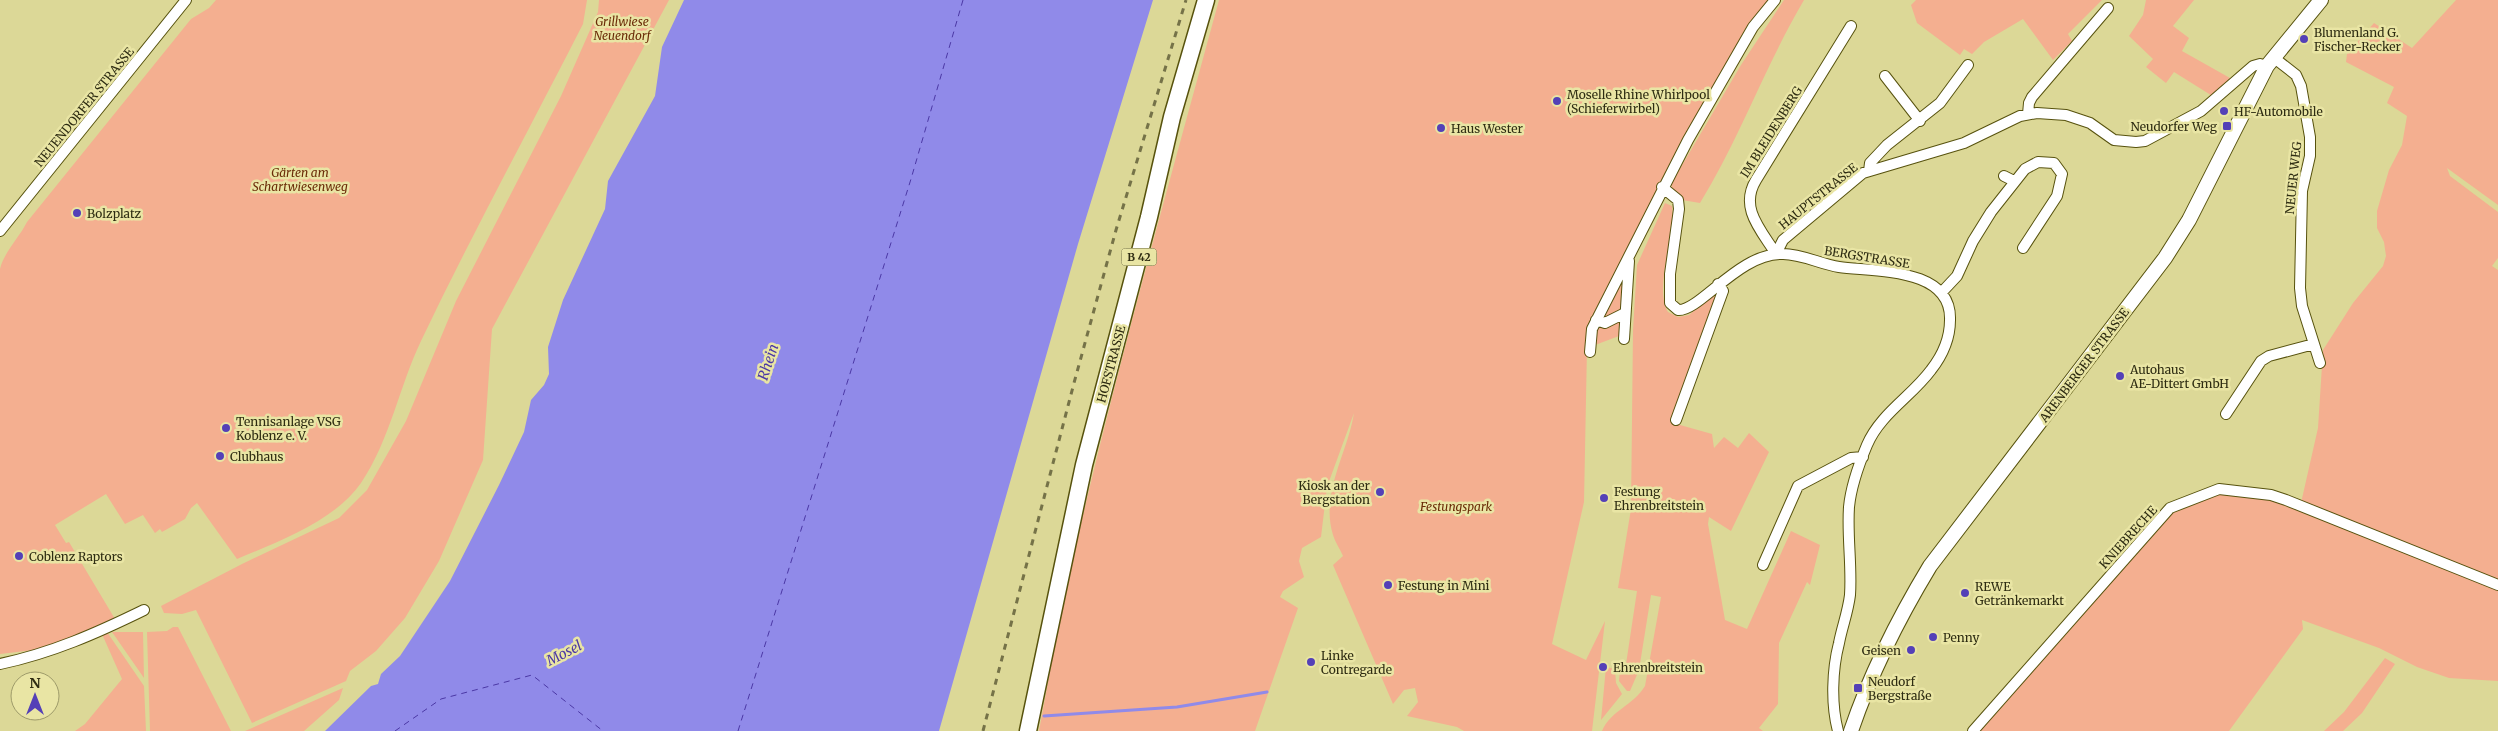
<svg xmlns="http://www.w3.org/2000/svg" width="2498" height="731" viewBox="0 0 2498 731" font-family="Merriweather,serif">
<style>
.green{fill:#f4af90}
.water{fill:#908ae9}
.lines{fill:none;stroke-linecap:round;stroke-linejoin:round}
.stream{stroke:#908ae9;stroke-width:3}
.ferry{stroke:#4b38a5;stroke-width:1;stroke-dasharray:6 5;stroke-linecap:butt}
.minor-casing{stroke:#57520e;stroke-width:12}
.secondary-casing{stroke:#57520e;stroke-width:16}
.primary-casing{stroke:#57520e;stroke-width:19}
.minor{stroke:#fff;stroke-width:10}
.secondary{stroke:#fff;stroke-width:14}
.primary{stroke:#fff;stroke-width:16}
.rail{stroke:#757248;stroke-width:3;stroke-dasharray:6 6;stroke-linecap:butt}
.poi-dot{fill:#5440b7;stroke:#e9e5a4;stroke-width:2}
.labels{text-anchor:middle;dominant-baseline:central;stroke-width:5;stroke-linejoin:round;paint-order:stroke}
.shield{fill:#e9e5a4;stroke:#66643e;stroke-width:1}
.shield-label{font-size:11px;font-weight:bold;fill:#2e2c12}
.park-label{font-size:12px;font-style:italic;fill:#6b2c08;stroke:#e9e5a4}
.poi-label{font-size:12px;fill:#2e2c12;stroke:#e9e5a4;text-anchor:start}
.street-label{font-size:12px;fill:#2e2c12;stroke:#e9e5a4}
.water-label{font-size:14px;font-style:italic;fill:#4b38a5;stroke:#e9e5a4}
</style>
<rect width="100%" height="100%" fill="#dcd897"/>
<path class="green" d="M 216,0 L 587,0 L 583,24 C 529,130 472,234 421,341 C 399,387 390,440 361,483 C 335,521 277,542 237,559 L 197,503 L 191,508 L 185,519 L 162,532 L 160,529 L 155,533 L 143,515 L 125,524 L 106,494 L 55,525 L 66,543 L 69,542 L 115,619 L 57,644 L 34,650 L 0,654 L 0,269 C 4,252 19,238 27,222 L 191,19 L 209,8 Z
M 599,0 L 669,0 L 492,329 L 483,460 L 439,561 L 405,618 L 376,651 L 350,671 L 346,681 L 252,723 L 196,610 L 182,614 L 164,613 L 161,606 L 242,564 L 339,518 L 367,490 L 406,421 L 456,301 L 561,96 L 598,12 Z
M 1219,0 L 1772,0 L 1625,254 L 1619,336 L 1587,348 L 1584,502 L 1552,644 L 1586,660 L 1605,621 L 1592,731 L 1464,731 L 1457,727 L 1407,716 L 1418,702 L 1415,688 L 1404,690 L 1393,704 L 1333,565 L 1343,556 C 1340,549 1335,542 1333,535 C 1320,493 1348,452 1354,413 L 1327,487 L 1321,537 L 1302,548 L 1299,561 L 1304,577 L 1283,591 L 1280,597 L 1298,608 L 1255,731 L 1039,731 C 1049,679 1057,627 1069,575 C 1113,382 1167,191 1219,0 Z
M 1784,0 L 1804,0 C 1765,66 1740,138 1700,203 L 1682,200 L 1672,189 L 1671,184 L 1741,65 Z
M 1916,0 L 2102,0 L 2068,34 L 2072,41 L 2053,60 L 2023,19 L 1984,42 L 1972,54 L 1964,49 L 1960,55 L 1917,23 L 1911,5 Z
M 2146,0 L 2194,0 L 2173,26 L 2189,38 L 2182,51 L 2230,78 L 2214,97 L 2174,72 L 2166,83 L 2146,67 L 2153,59 L 2129,36 L 2143,15 Z
M 2456,0 L 2498,0 L 2498,205 L 2447,168 L 2450,176 L 2498,212 L 2498,258 L 2492,266 L 2498,270 L 2498,681 L 2449,678 L 2417,667 L 2379,648 L 2302,620 L 2303,629 L 2229,731 L 1977,731 L 2173,513 L 2220,494 L 2301,503 L 2318,428 L 2323,350 L 2353,303 L 2383,266 L 2386,256 L 2384,242 L 2377,228 L 2377,211 L 2389,170 L 2402,145 L 2407,116 L 2387,103 L 2394,87 L 2346,62 L 2347,54 L 2374,23 L 2412,48 Z
M 1665,203 L 1672,206 C 1677,235 1653,286 1668,312 L 1678,317 L 1689,315 L 1718,291 L 1705,331 L 1695,353 L 1673,423 L 1712,434 L 1714,448 L 1724,437 L 1738,448 L 1749,433 L 1769,452 L 1731,531 L 1709,517 L 1708,524 L 1725,620 L 1747,629 L 1791,531 L 1820,545 L 1810,585 L 1807,582 L 1779,643 L 1778,704 L 1759,728 L 1763,731 L 1602,731 C 1611,710 1633,706 1645,686 L 1661,597 L 1651,595 L 1639,670 L 1630,691 L 1627,691 L 1619,681 L 1620,670 L 1625,671 L 1637,591 L 1618,588 L 1631,509 L 1633,330 L 1637,265 Z
M 173,627 L 178,627 L 231,731 L 150,731 L 147,632 L 167,631 Z
M 107,632 L 144,686 L 146,731 L 75,731 L 85,724 L 122,679 L 102,634 Z
M 112,632 L 143,632 L 144,678 Z
M 2385,658 L 2395,664 L 2362,713 L 2343,731 L 2324,731 L 2344,712 Z
M 1606,667 L 1615,669 L 1616,683 L 1622,694 L 1601,720 Z
M 343,688 L 339,700 L 304,731 L 245,731 Z"/>
<path class="water" d="M 684,0 L 1153,0 L 1078,244 L 939,731 L 325,731 L 371,686 L 378,684 L 381,674 L 400,656 L 450,581 L 499,485 L 524,432 L 531,400 L 544,385 L 549,374 L 548,347 L 563,300 L 605,209 L 608,181 L 655,96 L 662,47 Z"/>
<g class="lines">
<path class="stream" d="M 1044,716 L 1177,707 L 1267,692"/>
<path class="ferry" d="M 395,731 L 441,699 L 532,675 L 603,731
M 738,731 L 911,179 L 963,0"/>
<g class="minor-casing">
<path id="minor" d="M 1851,26 L 1756,180 C 1739,208 1761,230 1776,254 L 1783,240 L 1863,173 L 1964,143 L 2020,116 L 2037,113 L 2066,115 L 2090,123 L 2114,140 L 2136,142 L 2145,141 L 2201,111 L 2253,66 L 2260,64 L 2267,66
M 2273,57 L 2296,75 L 2301,86 L 2310,137 L 2310,156 L 2302,191 L 2300,288 L 2302,306 L 2320,363
M 1885,76 L 1920,121
M 2028,114 L 2029,103 L 2032,97 L 2108,8
M 1869,171 L 1870,163 L 1887,145 L 1940,103 L 1968,65
M 2004,176 L 2014,181
M 1662,187 L 1678,200 L 1679,209 L 1670,274 L 1670,303 L 1678,310 C 1699,312 1740,252 1783,254 C 1802,254 1820,264 1839,267 C 1874,272 1952,267 1950,320 C 1950,338 1942,356 1931,370 C 1912,396 1880,414 1867,445 C 1859,464 1851,486 1849,507 C 1847,536 1852,566 1850,595 C 1848,612 1842,627 1839,643 C 1832,670 1831,705 1838,731
M 0,231 L 186,0
M 1942,292 L 1957,276 L 1973,241 L 1991,212 L 2025,169 L 2038,162 L 2054,163 L 2062,174 L 2057,196 L 2023,248
M 1596,320 L 1605,323 L 1625,313
M 1624,339 L 1629,261
M 1590,352 L 1592,329 L 1688,140 L 1753,27 L 1775,0
M 2226,414 L 2261,361 L 2269,356 L 2314,344
M 1676,420 L 1723,291 L 1718,284
M 1763,565 L 1798,486 L 1851,458 L 1863,457
M 0,664 C 52,653 97,633 144,610
M 1973,731 L 2170,508 L 2219,489 L 2271,495 L 2286,500 L 2498,585"/>
</g>
<g class="secondary-casing">
<path id="secondary" d="M 1851,731 C 1871,672 1898,619 1930,566 L 2165,258 L 2189,220 L 2267,66 L 2321,0"/>
</g>
<g class="primary-casing">
<path id="primary" d="M 1028,731 L 1084,465 L 1149,217 L 1172,117 L 1206,0"/>
</g>
<use href="#minor" class="minor"/>
<use href="#secondary" class="secondary"/>
<use href="#primary" class="primary"/>
<path class="rail" d="M 983,731 L 1074,383 L 1116,230 L 1186,0"/>
</g>
<g class="poi-dot">
<circle cx="2304" cy="39" r="5"/>
<circle cx="1557" cy="101" r="5"/>
<circle cx="2224" cy="111" r="5"/>
<rect x="2222" y="121" width="10" height="10" rx="2.5"/>
<circle cx="1441" cy="128" r="5"/>
<circle cx="77" cy="213" r="5"/>
<circle cx="2120" cy="376" r="5"/>
<circle cx="226" cy="428" r="5"/>
<circle cx="220" cy="456" r="5"/>
<circle cx="1380" cy="492" r="5"/>
<circle cx="1604" cy="498" r="5"/>
<circle cx="19" cy="556" r="5"/>
<circle cx="1388" cy="585" r="5"/>
<circle cx="1965" cy="593" r="5"/>
<circle cx="1933" cy="637" r="5"/>
<circle cx="1911" cy="650" r="5"/>
<circle cx="1311" cy="662" r="5"/>
<circle cx="1603" cy="667" r="5"/>
<rect x="1853" y="683" width="10" height="10" rx="2.5"/>
</g>
<g class="labels">
<rect class="shield" x="1121.5" y="248.5" width="35" height="17" rx="4"/>
<g class="shield-label">
<text x="1139" y="257">B 42</text>
</g>
<g class="park-label">
<text x="622" y="21">Grillwiese<tspan x="622" dy="14">Neuendorf</tspan></text>
<text x="300" y="172">Gärten am<tspan x="300" dy="14">Schartwiesenweg</tspan></text>
<text x="1456" y="506">Festungspark</text>
</g>
<g class="poi-label">
<text x="2314" y="32">Blumenland G.<tspan x="2314" dy="14">Fischer-Recker</tspan></text>
<text x="1567" y="94">Moselle Rhine Whirlpool<tspan x="1567" dy="14">(Schieferwirbel)</tspan></text>
<text x="2234" y="111">HF-Automobile</text>
<text x="2217" y="126" text-anchor="end">Neudorfer Weg</text>
<text x="1451" y="128">Haus Wester</text>
<text x="87" y="213">Bolzplatz</text>
<text x="2130" y="369">Autohaus<tspan x="2130" dy="14">AE-Dittert GmbH</tspan></text>
<text x="236" y="421">Tennisanlage VSG<tspan x="236" dy="14">Koblenz e. V.</tspan></text>
<text x="230" y="456">Clubhaus</text>
<text x="1370" y="485" text-anchor="end">Kiosk an der<tspan x="1370" dy="14">Bergstation</tspan></text>
<text x="1614" y="491">Festung<tspan x="1614" dy="14">Ehrenbreitstein</tspan></text>
<text x="29" y="556">Coblenz Raptors</text>
<text x="1398" y="585">Festung in Mini</text>
<text x="1975" y="586">REWE<tspan x="1975" dy="14">Getränkemarkt</tspan></text>
<text x="1943" y="637">Penny</text>
<text x="1901" y="650" text-anchor="end">Geisen</text>
<text x="1321" y="655">Linke<tspan x="1321" dy="14">Contregarde</tspan></text>
<text x="1613" y="667">Ehrenbreitstein</text>
<text x="1868" y="681">Neudorf<tspan x="1868" dy="14">Bergstraße</tspan></text>
</g>
<g class="street-label">
<text transform="translate(84 107) rotate(-51)">NEUENDORFER STRASSE</text>
<text transform="translate(1771 132) rotate(-58)">IM BLEIDENBERG</text>
<text transform="translate(2293 178) rotate(-84)">NEUER WEG</text>
<text transform="translate(1818 196) rotate(-39)">HAUPTSTRASSE</text>
<text transform="translate(1867 257) rotate(9)">BERGSTRASSE</text>
<text transform="translate(1111 364) rotate(-75)">HOFSTRASSE</text>
<text transform="translate(2084 365) rotate(-53)">ARENBERGER STRASSE</text>
<text transform="translate(2128 537) rotate(-48)">KNIEBRECHE</text>
</g>
<g class="water-label">
<text transform="translate(768 362) rotate(-72)">Rhein</text>
<text transform="translate(564 653) rotate(-27)">Mosel</text>
</g>
</g>
<g transform="translate(35 696)"><circle r="24" fill="#e9e5a4" stroke="#9e9b6a"/>
<path d="M0-4L9 19L0 12L-9 19Z" fill="#5440b7"/>
<text y="-8" font-size="14" font-weight="bold" text-anchor="middle" fill="#2e2c12">N</text>
</g>
</svg>
